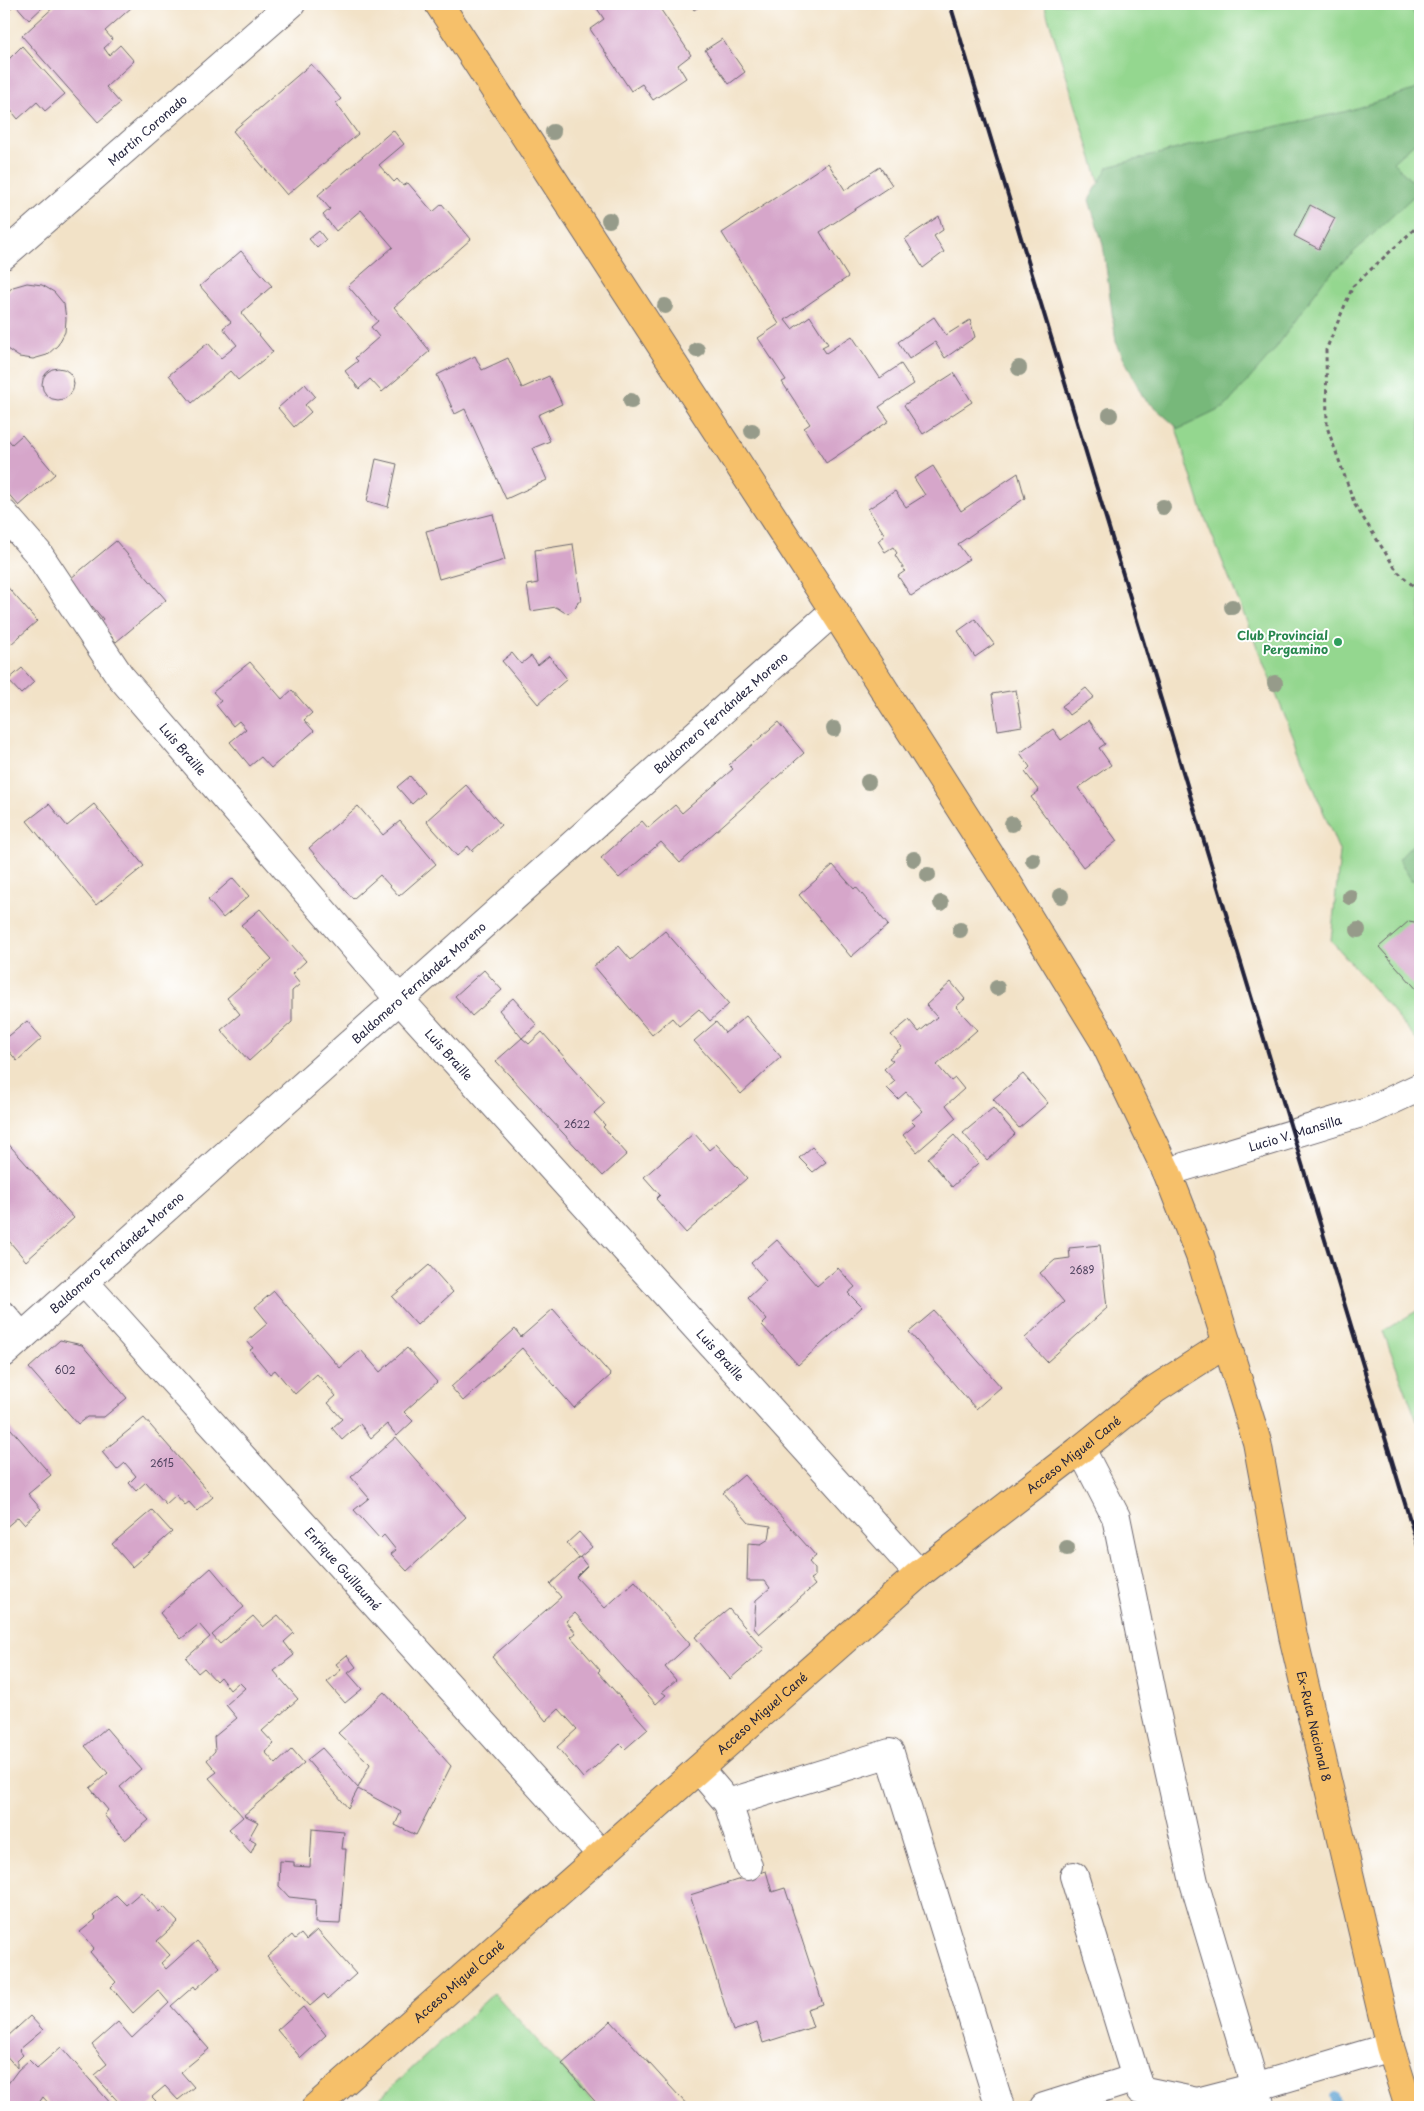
<svg xmlns="http://www.w3.org/2000/svg" width="1424" height="2111" viewBox="0 0 1424 2111" font-family="'Playpen Sans',sans-serif">
<style>
.green{fill:#94d78f;stroke:#5b7c65}
.forest{fill:#77b87a;stroke:#4c6d5a}
.lines{fill:none;stroke-linecap:round;stroke-linejoin:round}
.stream{stroke:#5da1d2;stroke-width:10}
.building{fill:#d6a6ca}
.minor-casing{stroke:#6b656c;stroke-width:30}
.major-casing{stroke:#6b656c;stroke-width:30}
.path{stroke:#6b656c;stroke-width:3;stroke-dasharray:4 4;stroke-linecap:butt}
.minor{stroke:#fff;stroke-width:28}
.major{stroke:#f6c06b;stroke-width:28}
.rail{stroke:#22223b;stroke-width:4}
.tree{fill:#969b8a}
.leisure-dot{fill:#2e9e5b;stroke:#fff;stroke-width:2}
.labels{text-anchor:middle;dominant-baseline:central;stroke-width:4;stroke-linejoin:round;paint-order:stroke}
.number-label{font-size:10px;fill:#4f435f}
.street-label{font-size:12px;fill:#22223b;stroke:#fff}
.leisure-label{font-size:12px;font-weight:bold;fill:#27864d;stroke:#fff;text-anchor:end}
</style>
<rect width="100%" height="100%" fill="#fff"/>
<filter id="ink" filterUnits="userSpaceOnUse"><feTurbulence type="fractalNoise" baseFrequency=".02" numOctaves="2"/><feDisplacementMap in="SourceGraphic" scale="10" xChannelSelector="R" yChannelSelector="G"/><feConvolveMatrix kernelMatrix="1 2 1 2 8 2 1 2 1" color-interpolation-filters="sRGB"/></filter>
<filter id="wash" filterUnits="userSpaceOnUse"><feTurbulence type="fractalNoise" baseFrequency=".0096" numOctaves="4" result="noise"/><feDisplacementMap in="SourceGraphic" scale="20" xChannelSelector="R" yChannelSelector="G"/><feGaussianBlur stdDeviation="1.12" result="paint"/><feColorMatrix in="noise" values="0 0 0 0 0 0 0 0 0 0 0 0 0 0 0 0 0 1.4 0 .05"/><feComposite in="paint" operator="in"/></filter>
<g filter="url(#wash)">
<rect width="100%" height="100%" fill="#f2e2c7"/>
<path class="green" d="M 1044,4 L 1420,4 L 1420,1039 L 1418,1041 L 1331,940 L 1340,853 L 1201,508 Z
M 1420,1309 L 1420,1429 L 1383,1331 Z
M 494,1993 L 598,2107 L 370,2107 Z"/>
<path class="forest" d="M 1410,4 L 1420,4 L 1420,27 Z
M 1420,88 L 1420,138 L 1393,162 L 1420,190 L 1324,280 L 1273,352 L 1225,407 L 1179,429 L 1143,397 L 1116,342 L 1103,244 L 1089,200 L 1108,167 L 1200,143 L 1344,112 Z
M 1420,837 L 1420,881 L 1411,880 L 1399,859 Z"/>
<g class="lines">
<path class="stream" d="M 1334,2097 L 1337,2107"/>
</g>
<g id="blocks">
<path class="building" d="M 4,4 L 46,4 L 29,20 L 15,4 L 7,12 L 4,8 Z
M 57,4 L 130,4 L 132,7 L 105,31 L 113,40 L 104,48 L 109,55 L 120,45 L 134,61 L 106,87 L 120,103 L 98,122 L 22,36 Z
M 594,4 L 657,4 L 691,55 L 678,65 L 686,78 L 653,100 L 642,84 L 631,91 L 590,29 L 604,19 Z
M 690,4 L 703,4 L 694,10 Z
M 722,39 L 745,72 L 729,84 L 705,50 Z
M 22,46 L 65,94 L 45,111 L 37,102 L 18,119 L 4,102 L 4,64 Z
M 311,64 L 341,99 L 336,103 L 358,134 L 287,195 L 233,131 Z
M 393,130 L 404,144 L 379,165 L 394,182 L 397,179 L 403,186 L 408,183 L 433,212 L 442,204 L 471,239 L 394,307 L 430,351 L 382,392 L 370,379 L 359,389 L 345,371 L 358,361 L 355,358 L 379,337 L 371,327 L 378,321 L 348,286 L 393,247 L 361,210 L 336,231 L 323,215 L 330,209 L 318,195 Z
M 828,163 L 845,190 L 880,167 L 892,185 L 820,232 L 848,277 L 785,320 L 792,329 L 810,316 L 828,344 L 822,347 L 826,353 L 852,336 L 880,378 L 901,364 L 914,384 L 879,407 L 889,421 L 826,463 L 804,428 L 810,424 L 782,382 L 786,380 L 758,338 L 779,324 L 722,233 Z
M 1310,205 L 1335,218 L 1319,249 L 1294,236 Z
M 939,216 L 943,230 L 934,236 L 944,252 L 923,268 L 905,239 Z
M 319,231 L 326,240 L 317,248 L 309,239 Z
M 241,251 L 272,286 L 241,313 L 273,352 L 238,380 L 230,371 L 192,403 L 169,375 L 208,343 L 221,358 L 237,345 L 223,328 L 231,322 L 200,286 Z
M 27,283 L 42,285 L 54,292 L 64,304 L 66,319 L 65,332 L 58,345 L 47,355 L 33,359 L 19,357 L 4,347 L 4,295 L 13,287 Z
M 934,317 L 946,335 L 970,320 L 975,337 L 945,358 L 935,342 L 909,359 L 898,342 Z
M 475,356 L 482,370 L 508,358 L 522,388 L 549,376 L 562,404 L 538,415 L 550,441 L 533,448 L 547,480 L 506,499 L 465,409 L 455,414 L 437,375 Z
M42 384a16 16 0 1 1 32 0a16 16 0 1 1-32 0Z
M 954,373 L 972,402 L 923,434 L 904,405 Z
M 305,384 L 315,396 L 305,405 L 311,412 L 294,427 L 278,408 Z
M 4,435 L 12,444 L 22,435 L 55,474 L 19,506 L 4,489 Z
M 376,459 L 397,464 L 388,507 L 367,501 Z
M 933,466 L 961,511 L 1018,473 L 1025,498 L 958,544 L 969,559 L 911,596 L 898,576 L 905,571 L 895,555 L 897,553 L 893,547 L 885,552 L 878,541 L 885,535 L 868,509 L 895,491 L 906,507 L 925,495 L 914,478 Z
M 493,514 L 505,560 L 439,579 L 426,531 Z
M 116,541 L 166,600 L 116,642 L 100,623 L 103,619 L 92,606 L 88,610 L 65,583 Z
M 573,544 L 581,601 L 578,601 L 576,607 L 572,611 L 568,613 L 564,612 L 556,607 L 531,611 L 527,585 L 538,583 L 535,550 Z
M 4,583 L 37,621 L 11,644 L 4,636 Z
M 975,619 L 994,644 L 975,657 L 958,631 Z
M 512,653 L 521,664 L 531,656 L 538,665 L 549,656 L 567,679 L 538,704 L 502,661 Z
M 250,662 L 282,699 L 292,690 L 312,713 L 304,720 L 314,731 L 271,768 L 261,757 L 250,766 L 230,742 L 246,729 L 239,721 L 233,726 L 216,705 L 221,701 L 213,692 Z
M 22,668 L 34,682 L 21,694 L 8,680 Z
M 1086,688 L 1094,697 L 1069,715 L 1062,706 Z
M 1016,690 L 1022,726 L 998,730 L 992,694 Z
M 1089,720 L 1105,744 L 1099,748 L 1111,765 L 1078,788 L 1117,841 L 1083,867 L 1031,797 L 1039,791 L 1025,772 L 1030,767 L 1020,753 L 1053,729 L 1061,740 Z
M 778,722 L 804,753 L 680,863 L 661,842 L 619,878 L 601,858 L 642,821 L 648,828 L 675,805 L 682,813 L 733,769 L 729,765 Z
M 410,776 L 424,793 L 412,804 L 397,787 Z
M 466,785 L 501,825 L 472,851 L 468,846 L 457,856 L 426,821 Z
M 49,804 L 67,826 L 94,804 L 144,866 L 96,905 L 27,821 Z
M 358,806 L 383,835 L 400,821 L 436,864 L 399,896 L 380,875 L 353,899 L 309,848 Z
M 833,865 L 854,889 L 856,887 L 888,925 L 851,957 L 799,895 Z
M 233,878 L 249,896 L 223,918 L 208,900 Z
M 260,909 L 306,961 L 292,974 L 300,984 L 292,991 L 292,1022 L 249,1061 L 221,1030 L 240,1014 L 227,998 L 272,959 L 241,925 Z
M 1409,921 L 1420,923 L 1420,993 L 1379,947 Z
M 665,931 L 729,1004 L 710,1021 L 699,1009 L 679,1026 L 672,1018 L 652,1035 L 594,966 L 619,946 L 631,960 Z
M 484,970 L 502,990 L 472,1016 L 455,996 Z
M 951,982 L 965,999 L 956,1007 L 977,1030 L 937,1065 L 951,1081 L 955,1078 L 964,1089 L 946,1105 L 956,1118 L 917,1152 L 903,1135 L 915,1125 L 911,1121 L 923,1111 L 906,1092 L 898,1099 L 887,1088 L 895,1081 L 884,1069 L 893,1061 L 889,1058 L 902,1047 L 891,1035 L 909,1020 L 919,1032 L 937,1017 L 926,1005 Z
M 513,998 L 537,1025 L 522,1038 L 499,1010 Z
M 746,1016 L 781,1057 L 741,1094 L 694,1041 L 716,1022 L 725,1033 Z
M 27,1021 L 42,1038 L 17,1061 L 4,1045 L 4,1040 Z
M 542,1032 L 605,1103 L 594,1113 L 605,1125 L 603,1127 L 627,1154 L 603,1176 L 496,1061 L 522,1038 L 529,1044 Z
M 1023,1074 L 1048,1103 L 1019,1128 L 993,1099 Z
M 993,1108 L 1015,1134 L 987,1160 L 963,1133 Z
M 694,1133 L 709,1150 L 716,1144 L 747,1178 L 686,1233 L 656,1199 L 660,1195 L 644,1177 Z
M 954,1135 L 978,1163 L 952,1187 L 928,1158 Z
M 4,1139 L 74,1218 L 26,1261 L 4,1235 Z
M 812,1147 L 826,1162 L 813,1172 L 799,1158 Z
M 777,1240 L 817,1286 L 838,1268 L 855,1287 L 848,1293 L 862,1307 L 798,1365 L 762,1325 L 767,1320 L 748,1298 L 766,1281 L 751,1263 Z
M 1100,1245 L 1107,1308 L 1047,1362 L 1025,1338 L 1064,1302 L 1040,1273 L 1055,1260 L 1070,1258 L 1069,1248 Z
M 429,1265 L 453,1292 L 417,1325 L 392,1297 Z
M 274,1291 L 340,1368 L 361,1350 L 380,1372 L 407,1348 L 437,1382 L 404,1412 L 413,1421 L 397,1436 L 387,1424 L 371,1438 L 360,1424 L 342,1440 L 332,1428 L 342,1419 L 328,1403 L 336,1396 L 317,1374 L 295,1394 L 275,1370 L 270,1374 L 250,1350 L 253,1348 L 247,1341 L 268,1323 L 255,1307 Z
M 553,1309 L 611,1375 L 574,1408 L 522,1348 L 463,1401 L 451,1387 L 515,1329 L 521,1337 Z
M 934,1311 L 1001,1387 L 976,1409 L 909,1332 Z
M 60,1340 L 82,1345 L 127,1398 L 104,1417 L 87,1417 L 78,1424 L 29,1368 Z
M 144,1418 L 213,1497 L 197,1511 L 189,1502 L 185,1505 L 176,1495 L 166,1504 L 146,1482 L 136,1491 L 129,1483 L 136,1476 L 125,1463 L 117,1470 L 102,1452 Z
M 4,1421 L 51,1475 L 28,1494 L 41,1509 L 24,1524 L 18,1517 L 4,1529 Z
M 396,1437 L 466,1517 L 407,1571 L 391,1554 L 396,1550 L 384,1535 L 380,1539 L 354,1510 L 369,1498 L 351,1477 Z
M 744,1475 L 816,1556 L 809,1562 L 815,1569 L 815,1576 L 810,1579 L 815,1585 L 759,1634 L 754,1628 L 756,1600 L 770,1588 L 765,1581 L 747,1581 L 748,1543 L 761,1544 L 769,1539 L 771,1526 L 749,1523 L 723,1493 Z
M 152,1510 L 172,1532 L 132,1567 L 112,1544 Z
M 579,1532 L 592,1547 L 579,1558 L 567,1543 Z
M 580,1557 L 587,1566 L 576,1577 L 605,1608 L 635,1581 L 690,1644 L 665,1667 L 676,1680 L 662,1692 L 666,1695 L 656,1704 L 575,1613 L 566,1621 L 576,1633 L 571,1637 L 600,1670 L 598,1672 L 648,1729 L 625,1749 L 620,1744 L 583,1778 L 557,1747 L 577,1729 L 559,1709 L 546,1721 L 492,1657 L 561,1597 L 550,1584 Z
M 211,1568 L 244,1607 L 212,1635 L 220,1644 L 253,1616 L 263,1627 L 278,1615 L 294,1633 L 284,1642 L 294,1655 L 274,1671 L 298,1699 L 262,1731 L 274,1744 L 265,1752 L 276,1764 L 292,1749 L 304,1763 L 244,1815 L 258,1822 L 249,1838 L 256,1842 L 251,1853 L 229,1829 L 243,1817 L 209,1778 L 217,1772 L 207,1760 L 215,1751 L 214,1737 L 237,1718 L 226,1705 L 245,1688 L 239,1682 L 230,1690 L 220,1677 L 216,1681 L 204,1668 L 198,1673 L 186,1658 L 210,1637 L 199,1624 L 181,1639 L 160,1613 Z
M 729,1609 L 764,1649 L 730,1679 L 695,1637 Z
M 347,1655 L 356,1667 L 348,1673 L 362,1689 L 345,1703 L 327,1682 L 341,1670 L 336,1664 Z
M 384,1692 L 451,1766 L 416,1835 L 395,1825 L 401,1812 L 358,1789 L 348,1808 L 307,1760 L 322,1748 L 358,1788 L 370,1764 L 338,1733 Z
M 106,1728 L 141,1769 L 120,1787 L 149,1820 L 125,1840 L 104,1815 L 108,1810 L 90,1788 L 108,1773 L 85,1746 Z
M 312,1829 L 344,1832 L 342,1849 L 346,1849 L 340,1924 L 315,1923 L 316,1900 L 289,1897 L 279,1886 L 280,1861 L 294,1862 L 294,1866 L 310,1867 Z
M 766,1871 L 772,1892 L 785,1888 L 823,2004 L 807,2009 L 813,2027 L 763,2043 L 757,2023 L 733,2031 L 690,1895 Z
M 141,1892 L 159,1912 L 164,1907 L 178,1922 L 157,1941 L 170,1955 L 161,1963 L 166,1969 L 197,1941 L 220,1967 L 196,1989 L 194,1986 L 171,2006 L 209,2049 L 181,2072 L 194,2087 L 178,2100 L 165,2086 L 152,2097 L 156,2101 L 149,2107 L 143,2106 L 123,2107 L 94,2075 L 107,2064 L 92,2045 L 118,2022 L 132,2038 L 169,2003 L 158,1990 L 133,2013 L 111,1987 L 116,1982 L 90,1952 L 94,1948 L 80,1932 L 96,1919 L 93,1916 L 116,1895 L 126,1905 Z
M 317,1930 L 356,1974 L 328,1999 L 324,1994 L 310,2006 L 267,1957 L 292,1935 L 295,1939 L 301,1934 L 306,1940 Z
M 303,2007 L 326,2035 L 301,2058 L 277,2030 Z
M 30,2016 L 43,2030 L 19,2050 L 23,2055 L 17,2061 L 17,2068 L 4,2053 L 4,2033 L 7,2037 Z
M 611,2021 L 689,2107 L 600,2107 L 562,2064 Z
M 61,2047 L 112,2105 L 109,2107 L 52,2107 L 43,2097 L 36,2107 L 4,2107 L 4,2089 L 18,2070 L 29,2060 L 37,2068 Z"/>
</g>
</g>
<g filter="url(#ink)">
<use href="#blocks" fill-opacity="0" stroke="#6b656c" stroke-width="1"/>
<g class="lines">
<g class="minor-casing">
<g id="minor">
<path id="s1" d="M 4,255 L 291,4"/>
<path id="s2" d="M 4,514 L 38,553 L 120,676 L 400,1000 L 919,1574"/>
<path id="s3" d="M 1167,1172 L 1371,1110 L 1420,1087"/>
<path id="s4" d="M 85,1283 L 601,1854"/>
<path d="M 4,1316 L 22,1337"/>
<path id="s5" d="M 4,1353 L 834,611"/>
<path d="M 1081,1449 L 1116,1517 L 1155,1707 L 1194,1882 L 1261,2107"/>
<path d="M 699,1769 L 728,1803 L 748,1866"/>
<path d="M 728,1803 L 890,1753 L 1000,2107"/>
<path d="M 1074,1876 L 1136,2078"/>
<path d="M 1044,2107 L 1136,2078 L 1140,2090 L 1197,2102 L 1255,2087 L 1390,2047"/>
</g>
</g>
<g class="major-casing">
<g id="major">
<path id="s6" d="M 439,4 L 834,611 L 1007,882 L 1104,1041 L 1167,1172 L 1200,1256 L 1257,1442 L 1293,1636 L 1390,2047 L 1409,2107"/>
<path id="s7" d="M 316,2107 L 919,1574 L 1081,1449 L 1154,1390 L 1227,1343"/>
</g>
</g>
<path class="path" d="M 1420,224 L 1353,286 L 1326,350 L 1327,427 L 1355,505 L 1397,571 L 1420,592"/>
<use href="#minor" class="minor"/>
<use href="#major" class="major"/>
<path class="rail" d="M 950,4 C 1109,519 1267,1035 1420,1553"/>
</g>
<g class="tree">
<circle cx="553" cy="132" r="8"/>
<circle cx="609" cy="220" r="8"/>
<circle cx="665" cy="306" r="8"/>
<circle cx="697" cy="350" r="8"/>
<circle cx="1019" cy="368" r="8"/>
<circle cx="631" cy="401" r="8"/>
<circle cx="1110" cy="415" r="8"/>
<circle cx="752" cy="431" r="8"/>
<circle cx="1163" cy="507" r="8"/>
<circle cx="1232" cy="607" r="8"/>
<circle cx="1275" cy="683" r="8"/>
<circle cx="834" cy="729" r="8"/>
<circle cx="868" cy="782" r="8"/>
<circle cx="1012" cy="824" r="8"/>
<circle cx="914" cy="859" r="8"/>
<circle cx="1033" cy="860" r="8"/>
<circle cx="928" cy="875" r="8"/>
<circle cx="1061" cy="896" r="8"/>
<circle cx="1350" cy="897" r="8"/>
<circle cx="941" cy="903" r="8"/>
<circle cx="960" cy="930" r="8"/>
<circle cx="1358" cy="930" r="8"/>
<circle cx="997" cy="988" r="8"/>
<circle cx="1067" cy="1548" r="8"/>
</g>
</g>
<circle class="leisure-dot" cx="1338" cy="642" r="5"/>
<g class="labels">
<g class="number-label">
<text x="577" y="1123">2622</text>
<text x="1082" y="1269">2689</text>
<text x="65" y="1369">602</text>
<text x="162" y="1462">2615</text>
</g>
<g class="street-label">
<text stroke="none"><textPath href="#s1" startOffset="190">Martín Coronado</textPath></text>
<text stroke="none"><textPath href="#s5" startOffset="961">Baldomero Fernández Moreno</textPath></text>
<text stroke="none"><textPath href="#s2" startOffset="296">Luis Braille</textPath></text>
<text stroke="none"><textPath href="#s5" startOffset="556">Baldomero Fernández Moreno</textPath></text>
<text stroke="none"><textPath href="#s2" startOffset="701">Luis Braille</textPath></text>
<text stroke="none"><textPath href="#s3" startOffset="134">Lucio V. Mansilla</textPath></text>
<text stroke="none"><textPath href="#s5" startOffset="151">Baldomero Fernández Moreno</textPath></text>
<text stroke="none"><textPath href="#s2" startOffset="1106">Luis Braille</textPath></text>
<text stroke="none"><textPath href="#s7" startOffset="1000">Acceso Miguel Cané</textPath></text>
<text stroke="none"><textPath href="#s4" startOffset="385">Enrique Guillaumé</textPath></text>
<text stroke="none"><textPath href="#s7" startOffset="595">Acceso Miguel Cané</textPath></text>
<text stroke="none"><textPath href="#s6" startOffset="1952">Ex-Ruta Nacional 8</textPath></text>
<text stroke="none"><textPath href="#s7" startOffset="190">Acceso Miguel Cané</textPath></text>
</g>
<g class="leisure-label">
<text x="1328" y="635">Club Provincial<tspan x="1328" dy="14">Pergamino</tspan></text>
</g>
</g>
<rect width="1424" height="2111" fill="none" stroke="#fff" stroke-width="20"/>
</svg>
